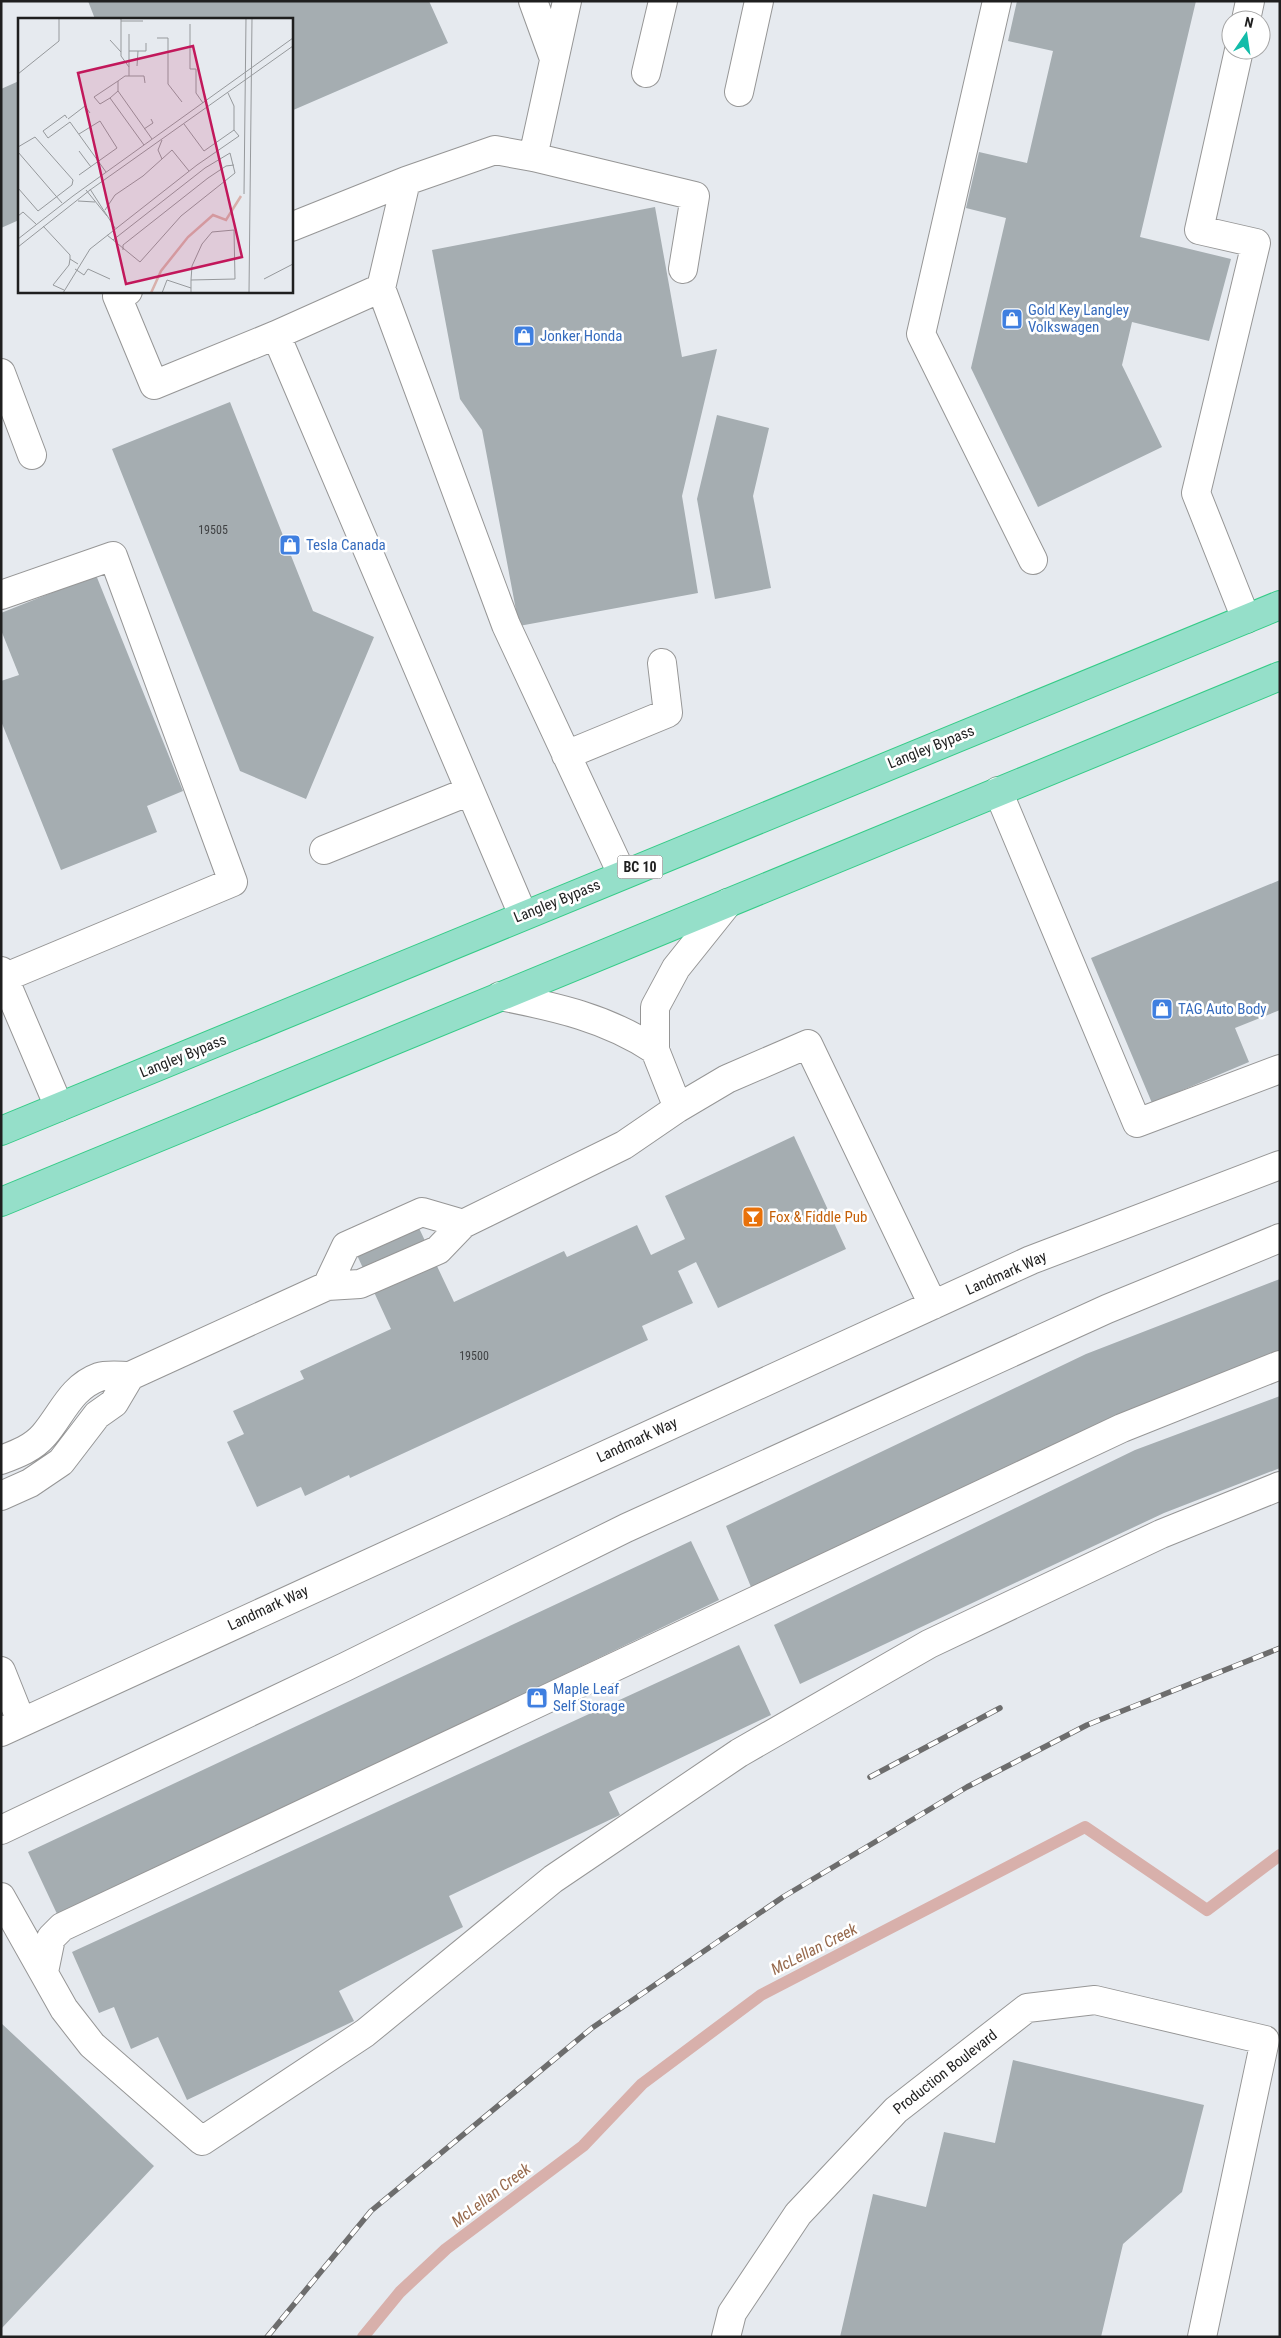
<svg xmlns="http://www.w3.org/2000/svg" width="1281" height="2338" viewBox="0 0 1281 2338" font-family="'Roboto Condensed',sans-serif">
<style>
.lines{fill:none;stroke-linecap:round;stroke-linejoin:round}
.stream{stroke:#d8b0ab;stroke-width:12}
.building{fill:#a5adb1}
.minor-casing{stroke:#969696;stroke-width:30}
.highway-casing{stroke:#35cb87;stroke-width:30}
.minor{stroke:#fff;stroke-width:28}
.highway{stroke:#95dfc9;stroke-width:28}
.rail-casing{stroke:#6d6d6d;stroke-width:5.5}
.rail{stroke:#fff;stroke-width:4;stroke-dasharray:11;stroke-linecap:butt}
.labels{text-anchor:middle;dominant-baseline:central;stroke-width:5;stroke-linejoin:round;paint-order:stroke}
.number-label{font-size:12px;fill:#404244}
.shield{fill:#fff;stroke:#626262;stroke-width:1}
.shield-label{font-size:14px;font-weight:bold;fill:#1f1f1f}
.shop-label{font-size:15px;fill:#366cbe;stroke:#fff;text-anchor:start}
.street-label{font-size:15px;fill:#1f1f1f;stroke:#fff}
.food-label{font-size:15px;fill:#c56008;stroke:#fff;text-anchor:start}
.water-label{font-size:16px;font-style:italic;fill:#976a4d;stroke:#fff}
.inset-river{fill:none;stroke:#d8b0ab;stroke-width:2.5}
.inset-road{fill:none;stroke:#96999c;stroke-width:1}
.view{fill:#c2185b;fill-opacity:0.15;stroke:#c2185b;stroke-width:2.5}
.inset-edge{fill:none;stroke:#1f1f1f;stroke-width:2.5}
</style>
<rect width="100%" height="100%" fill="#e6eaef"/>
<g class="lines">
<path class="stream" d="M 363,2337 L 400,2292 L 446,2249 L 583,2146 L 642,2084 L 761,1995 L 1085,1827 L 1207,1910 L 1280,1855"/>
</g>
<path class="building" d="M 88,1 L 429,1 L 448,43 L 291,111 L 291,19 L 95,19 Z
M 1017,1 L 1196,1 L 1140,237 L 1231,259 L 1209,341 L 1132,322 L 1122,365 L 1162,447 L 1038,507 L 971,368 L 1006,218 L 966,208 L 979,152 L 1027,163 L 1053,51 L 1008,41 Z
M 19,81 L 19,220 L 1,228 L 1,89 Z
M 655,207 L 682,357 L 717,349 L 682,496 L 698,593 L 519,626 L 482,430 L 460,399 L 432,250 Z
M 230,402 L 313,611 L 374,637 L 306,799 L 240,771 L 112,449 Z
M 717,415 L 769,428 L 753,496 L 771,588 L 715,599 L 697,499 Z
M 96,575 L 183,791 L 147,806 L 157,832 L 61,870 L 1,721 L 1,681 L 19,675 L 1,630 L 1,613 Z
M 1280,880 L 1280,1010 L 1235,1028 L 1249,1062 L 1152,1103 L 1091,958 Z
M 794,1136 L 846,1249 L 718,1308 L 696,1262 L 678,1271 L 693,1303 L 642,1326 L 648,1340 L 350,1478 L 349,1475 L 305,1496 L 301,1487 L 257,1507 L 227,1442 L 244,1434 L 233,1411 L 304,1379 L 300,1371 L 391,1329 L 356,1253 L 418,1226 L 454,1302 L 564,1251 L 567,1257 L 637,1225 L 651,1255 L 685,1239 L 665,1196 Z
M 1280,1279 L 1280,1354 L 1113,1419 L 751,1587 L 726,1526 L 1086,1354 Z
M 1280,1396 L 1280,1468 L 1164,1513 L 800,1684 L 774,1625 L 1135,1450 Z
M 691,1541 L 719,1600 L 125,1886 L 58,1916 L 28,1852 Z
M 739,1645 L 771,1715 L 609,1792 L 620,1815 L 449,1896 L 463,1927 L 339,1991 L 354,2021 L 187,2100 L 158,2037 L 131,2049 L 114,2007 L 99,2013 L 72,1952 Z
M 1,2023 L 154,2166 L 1,2329 Z
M 1013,2060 L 1204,2105 L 1182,2192 L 1123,2244 L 1101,2337 L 840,2337 L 873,2194 L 926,2207 L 944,2132 L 995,2143 Z"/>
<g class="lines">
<g class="minor-casing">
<path id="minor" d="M 533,1 L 553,56
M 997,1 L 921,334 L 1033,560
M 1246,20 L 1250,1
M 1239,50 L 1199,230 L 1256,243 L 1196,493 L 1246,619
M 646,73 L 663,1
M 739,92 L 759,1
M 533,157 L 567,1
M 291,227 L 406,181
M 381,288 L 506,625 L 622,874
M 128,291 L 117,296 L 154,385 L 276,335
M 1,373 L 32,455
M 1,595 L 113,556 L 233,882 L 1,979
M 566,755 L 668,713 L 662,663
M 998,791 L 1137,1123 L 1280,1069
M 324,850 L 470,791
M 523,915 L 276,335 L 381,288 L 406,181 L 495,150 L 533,157 L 695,196 L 683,269
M 1,971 L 59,1107
M 500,996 C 556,1007 607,1018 655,1050
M 678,1108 L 655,1050 L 655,1007 L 676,968 L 728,903
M 327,1286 L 346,1246 L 422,1212 L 463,1224
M 1,1460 C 17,1454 33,1448 44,1435 C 62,1414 71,1387 99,1377 C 108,1374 121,1376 130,1376 L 327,1286 L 360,1284 L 438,1250 L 463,1224 L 624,1145 L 678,1108 L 727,1079 L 808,1044 L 933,1305
M 1,1496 L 30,1483 L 61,1462 L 97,1415 L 114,1403 L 130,1376
M 1,1671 L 21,1721
M 1,1732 L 1031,1260 L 1280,1165
M 1,1830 L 345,1667 L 626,1528 L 1107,1309 L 1280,1238
M 1,1897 L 64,2009 L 92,2045 L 202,2141 L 365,2033 L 553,1879 L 739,1753 L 929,1644 L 1161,1534 L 1280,1486
M 44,1972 L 51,1938 L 62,1927 L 1122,1428 L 1280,1365
M 726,2337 L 732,2313 L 798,2214 L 896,2110 L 1027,2008 L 1095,2000 L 1265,2040 L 1202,2337"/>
</g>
<g class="highway-casing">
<path id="highway" d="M 1,1131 L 1280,605
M 1,1202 L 1280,676"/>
</g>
<use href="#minor" class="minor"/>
<use href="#highway" class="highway"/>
<g class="rail-casing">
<path id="rail" d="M 870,1777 L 1000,1708
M 267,2337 L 371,2211 L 592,2028 L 783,1897 L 967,1787 L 1087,1725 L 1280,1648"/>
</g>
<use href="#rail" class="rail"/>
</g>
<defs>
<g id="shop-square" transform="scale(1.125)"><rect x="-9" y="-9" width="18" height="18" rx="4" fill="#3f7fe0" stroke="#fff"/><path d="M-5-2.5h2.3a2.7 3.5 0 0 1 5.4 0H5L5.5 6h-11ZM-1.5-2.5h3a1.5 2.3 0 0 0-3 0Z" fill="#fff"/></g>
<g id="bar-square" transform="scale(1.125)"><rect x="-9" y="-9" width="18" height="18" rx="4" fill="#e8710a" stroke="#fff"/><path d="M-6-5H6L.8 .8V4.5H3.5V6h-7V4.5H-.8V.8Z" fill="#fff"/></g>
</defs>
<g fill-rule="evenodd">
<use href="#shop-square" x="1012" y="319"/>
<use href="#shop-square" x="524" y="336"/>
<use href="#shop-square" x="290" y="545"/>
<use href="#shop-square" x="1162" y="1009"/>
<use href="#bar-square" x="753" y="1217"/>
<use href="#shop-square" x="537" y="1698"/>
</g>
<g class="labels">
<g class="number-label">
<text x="213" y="530">19505</text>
<text x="474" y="1356">19500</text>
</g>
<rect class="shield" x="617.5" y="855.5" width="45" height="23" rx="4"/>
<g class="shield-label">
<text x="640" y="867">BC 10</text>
</g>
<g class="shop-label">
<text x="1028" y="310">Gold Key Langley<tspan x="1028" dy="17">Volkswagen</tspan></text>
<text x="540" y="336">Jonker Honda</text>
<text x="306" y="545">Tesla Canada</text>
<text x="1178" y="1009">TAG Auto Body</text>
<text x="553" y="1689">Maple Leaf<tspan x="553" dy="17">Self Storage</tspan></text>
</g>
<g class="street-label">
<text transform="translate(931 747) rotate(-22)">Langley Bypass</text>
<text transform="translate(557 901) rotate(-22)">Langley Bypass</text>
<text transform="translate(183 1056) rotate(-22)">Langley Bypass</text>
<text transform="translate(1006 1273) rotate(-24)">Landmark Way</text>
<text transform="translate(637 1440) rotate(-25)">Landmark Way</text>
<text transform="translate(268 1608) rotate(-25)">Landmark Way</text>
<text transform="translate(945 2072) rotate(-38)">Production Boulevard</text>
</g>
<g class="food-label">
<text x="769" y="1217">Fox &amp; Fiddle Pub</text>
</g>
<g class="water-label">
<text transform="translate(814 1949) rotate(-27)">McLellan Creek</text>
<text transform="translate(491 2195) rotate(-37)">McLellan Creek</text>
</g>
</g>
<g transform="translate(18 18)">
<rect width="275" height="275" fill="#e6eaef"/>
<path class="inset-river" d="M 133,275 L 143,253 L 170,219 L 195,197 L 208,202 L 223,178"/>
<path class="inset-road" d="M 103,0 L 103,38 L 111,49M 103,3 L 125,3M 172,6 L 172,51 L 178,51 L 178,75 L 185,85M 111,16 L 111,58M 139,20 L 150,20 L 150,66 L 164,84M 92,22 L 103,34M 111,33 L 128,33 L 128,25M 119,48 L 120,33M 0,56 L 41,23 L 41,0M 100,73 L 134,121M 210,75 L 216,88 L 216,112M 92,80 L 82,86 L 76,79 L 100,63M 49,100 L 47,97 L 25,113 L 30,120 L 52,104 L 88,154M 50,101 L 67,88 L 72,95M 126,111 L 135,105 L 133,101M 126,127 L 92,80 L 100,73 L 100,63 L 107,58 L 126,58 L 127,65M 0,129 L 17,119 L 55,162 L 54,167 L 20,193 L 0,170M 61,133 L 73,149M 0,134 L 44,185M 144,141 L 140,132 L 144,122M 61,157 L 99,130 L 82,103 L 61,116M 72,171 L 97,210M 68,172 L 89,198M 226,176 L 228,0M 60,183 L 77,184M 87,192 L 97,177 L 125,158 L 154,132 L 171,153M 0,198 L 5,194 L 18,206M 25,208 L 52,237 L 52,241 L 60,246M 89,217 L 122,244 L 163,198 L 217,155 L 212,135 L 187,150 L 95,222M 0,221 L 55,178 L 275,20M 0,229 L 72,172 L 275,28M 105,232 L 105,227 L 190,160 L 208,148 L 216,147M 57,251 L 66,257 L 70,251 L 92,261M 246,261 L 275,246M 46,272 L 35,267 L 51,247 L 52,241M 45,275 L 72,231 L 179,147 L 221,118 L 216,112 L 186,133 L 166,106M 144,275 L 149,262 L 173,270M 173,275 L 173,262 L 174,248 L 184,226 L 194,214 L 216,212 L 217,261 L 173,262M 231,275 L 234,0"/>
<path class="view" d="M 175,28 L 224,239 L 108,266 L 60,55 Z"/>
<rect width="275" height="275" class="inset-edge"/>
</g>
<rect width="1281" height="2338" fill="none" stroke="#1f1f1f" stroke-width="5"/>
<g transform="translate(1246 35) rotate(13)"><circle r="24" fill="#ffffff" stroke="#a5a5a5"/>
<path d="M0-4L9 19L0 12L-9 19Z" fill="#13bca9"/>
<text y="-8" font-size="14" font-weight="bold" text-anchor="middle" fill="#1f1f1f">N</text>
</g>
</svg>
